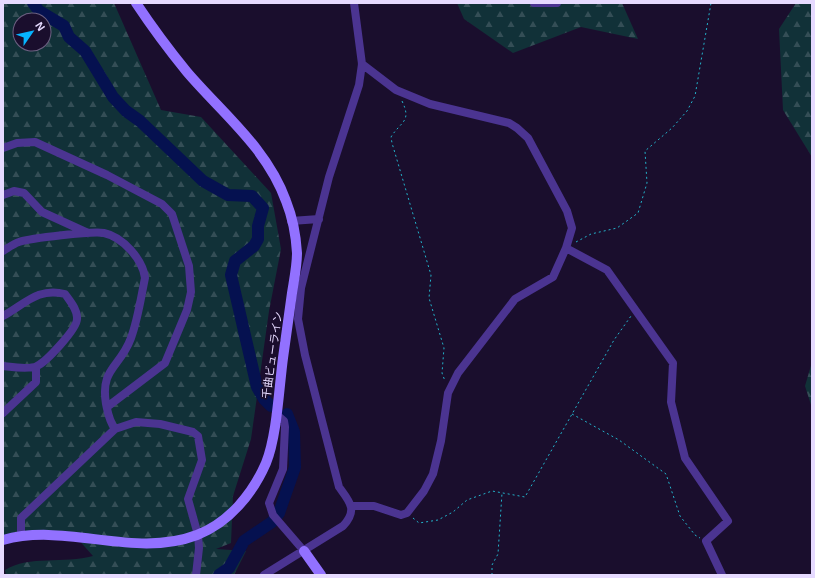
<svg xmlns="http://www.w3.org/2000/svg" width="815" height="578" viewBox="0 0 815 578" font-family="Helvetica,'Noto Sans JP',sans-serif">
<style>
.forest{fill:url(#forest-firs);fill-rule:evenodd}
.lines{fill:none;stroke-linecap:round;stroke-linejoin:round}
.river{stroke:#051150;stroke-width:12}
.path{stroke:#23b3cb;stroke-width:1;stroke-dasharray:2 3;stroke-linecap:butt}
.street{stroke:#4b3491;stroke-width:8}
.secondary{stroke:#9271ff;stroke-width:10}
.labels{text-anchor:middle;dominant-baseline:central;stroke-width:3.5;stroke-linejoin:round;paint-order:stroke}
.street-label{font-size:11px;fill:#e6daff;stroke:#1a0e2d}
</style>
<defs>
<pattern id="forest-firs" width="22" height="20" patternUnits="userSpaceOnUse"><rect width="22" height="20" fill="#113138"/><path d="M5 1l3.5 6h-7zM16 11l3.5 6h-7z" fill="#344e56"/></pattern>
</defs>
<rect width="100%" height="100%" fill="#1a0e2d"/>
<path class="forest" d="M 3,3 L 114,3 L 161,110 L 201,117 L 271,193 L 281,249 L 269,311 L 251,439 L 233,496 L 231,543 L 216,549 L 246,551 L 234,575 L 6,575 L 5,570 C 29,555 65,564 93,556 L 77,538 L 3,535 ZM 20,20 L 44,20 L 44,44 L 20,44 Z
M 457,3 L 622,3 L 638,39 L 581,27 L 513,53 L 464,19 Z
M 796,3 L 812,3 L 812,157 L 783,110 L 779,29 Z
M 812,362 L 812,408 L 805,386 Z"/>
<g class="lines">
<path class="river" d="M 33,3 L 39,11 L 64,26 L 69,37 L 85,51 L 113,97 L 126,111 L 140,121 L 203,181 L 228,195 L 252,196 L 263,208 L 258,226 L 258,239 L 254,246 L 235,261 L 231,275 L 257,387 L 264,399 L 271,406
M 219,575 L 229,568 L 244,541 L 272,522 L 279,513 L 295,467 L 294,432 L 287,414"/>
<path class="path" d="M 402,101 C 412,122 401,121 391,137 L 392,143 L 431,275 L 429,298 L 444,348 L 442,373 L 445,381
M 576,242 L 591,234 L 617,228 L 638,213 L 647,183 L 645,151 L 672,128 L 687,111 L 695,96 L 711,3
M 572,414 L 619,440 L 666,474 L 680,516 L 695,535 L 700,538
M 413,518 L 419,523 L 438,520 L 453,512 L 467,500 L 492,491 L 525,497 L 614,340 L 631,316
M 492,575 L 492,565 L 498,554 L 502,493"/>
<path class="street" d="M 534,3 L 557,3
M 3,148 L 17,143 L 35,142 L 107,175 L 162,204 L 172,214 L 189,266 L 191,292 L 187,310 L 165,363 L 107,407
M 3,195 L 14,191 L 24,193 L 42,212 L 88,233
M 291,221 L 319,219
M 566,248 L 607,270 L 673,363 L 671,402 L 685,458 L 728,521 L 706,541 L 722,575
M 3,251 C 8,248 13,244 19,242 C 31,238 92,231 104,233 C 123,237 143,260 145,278 C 141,297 138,319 131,338 C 120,368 100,368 106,404 C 108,413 109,421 115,429
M 3,316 C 25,304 38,287 65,294 C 70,301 78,310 77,319 C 77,329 46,362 37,366 C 29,370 12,367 3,366
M 3,413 L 36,382 L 36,367
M 276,414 L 284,421 L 285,427 L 283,469 L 269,503 L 273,515 L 304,551
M 352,506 L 374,506 L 401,515 L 407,513 L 424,491 L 433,474 L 441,441 L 448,393 L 458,373 L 515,299 L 553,277 L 566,248 L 572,228 L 567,211 L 528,138 L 517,128 L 509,123 L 430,104 L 396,90 L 362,64
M 21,536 L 21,518 L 115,429 L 136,422 L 160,424 L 193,432 L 198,436 L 202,460 L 188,499 L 198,535 L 199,548 L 196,575
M 264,575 L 343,526 C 358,510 350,502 339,487 L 305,355 L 298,319 L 301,288 L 329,177 L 359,85 L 362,64 L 354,3"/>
<path class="secondary" d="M 3,540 C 66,522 134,559 197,535 C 229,523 253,493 266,463 C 277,436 279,388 283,358 C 286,337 289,315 292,293 C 294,280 297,266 297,253 C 296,236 292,216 286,201 C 267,148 222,113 187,72 C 169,50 152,27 136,3
M 304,551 L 321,575"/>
</g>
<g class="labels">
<g class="street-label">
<text transform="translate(272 355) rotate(-82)">千曲ビューライン</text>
</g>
</g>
<rect width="815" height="578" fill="none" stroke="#e6daff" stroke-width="8"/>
<g transform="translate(32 32) rotate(56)"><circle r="19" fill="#1a0e2d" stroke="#6c6081"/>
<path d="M0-3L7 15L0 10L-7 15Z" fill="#06b4ff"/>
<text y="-6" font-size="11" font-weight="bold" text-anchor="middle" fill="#e6daff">N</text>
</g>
</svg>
